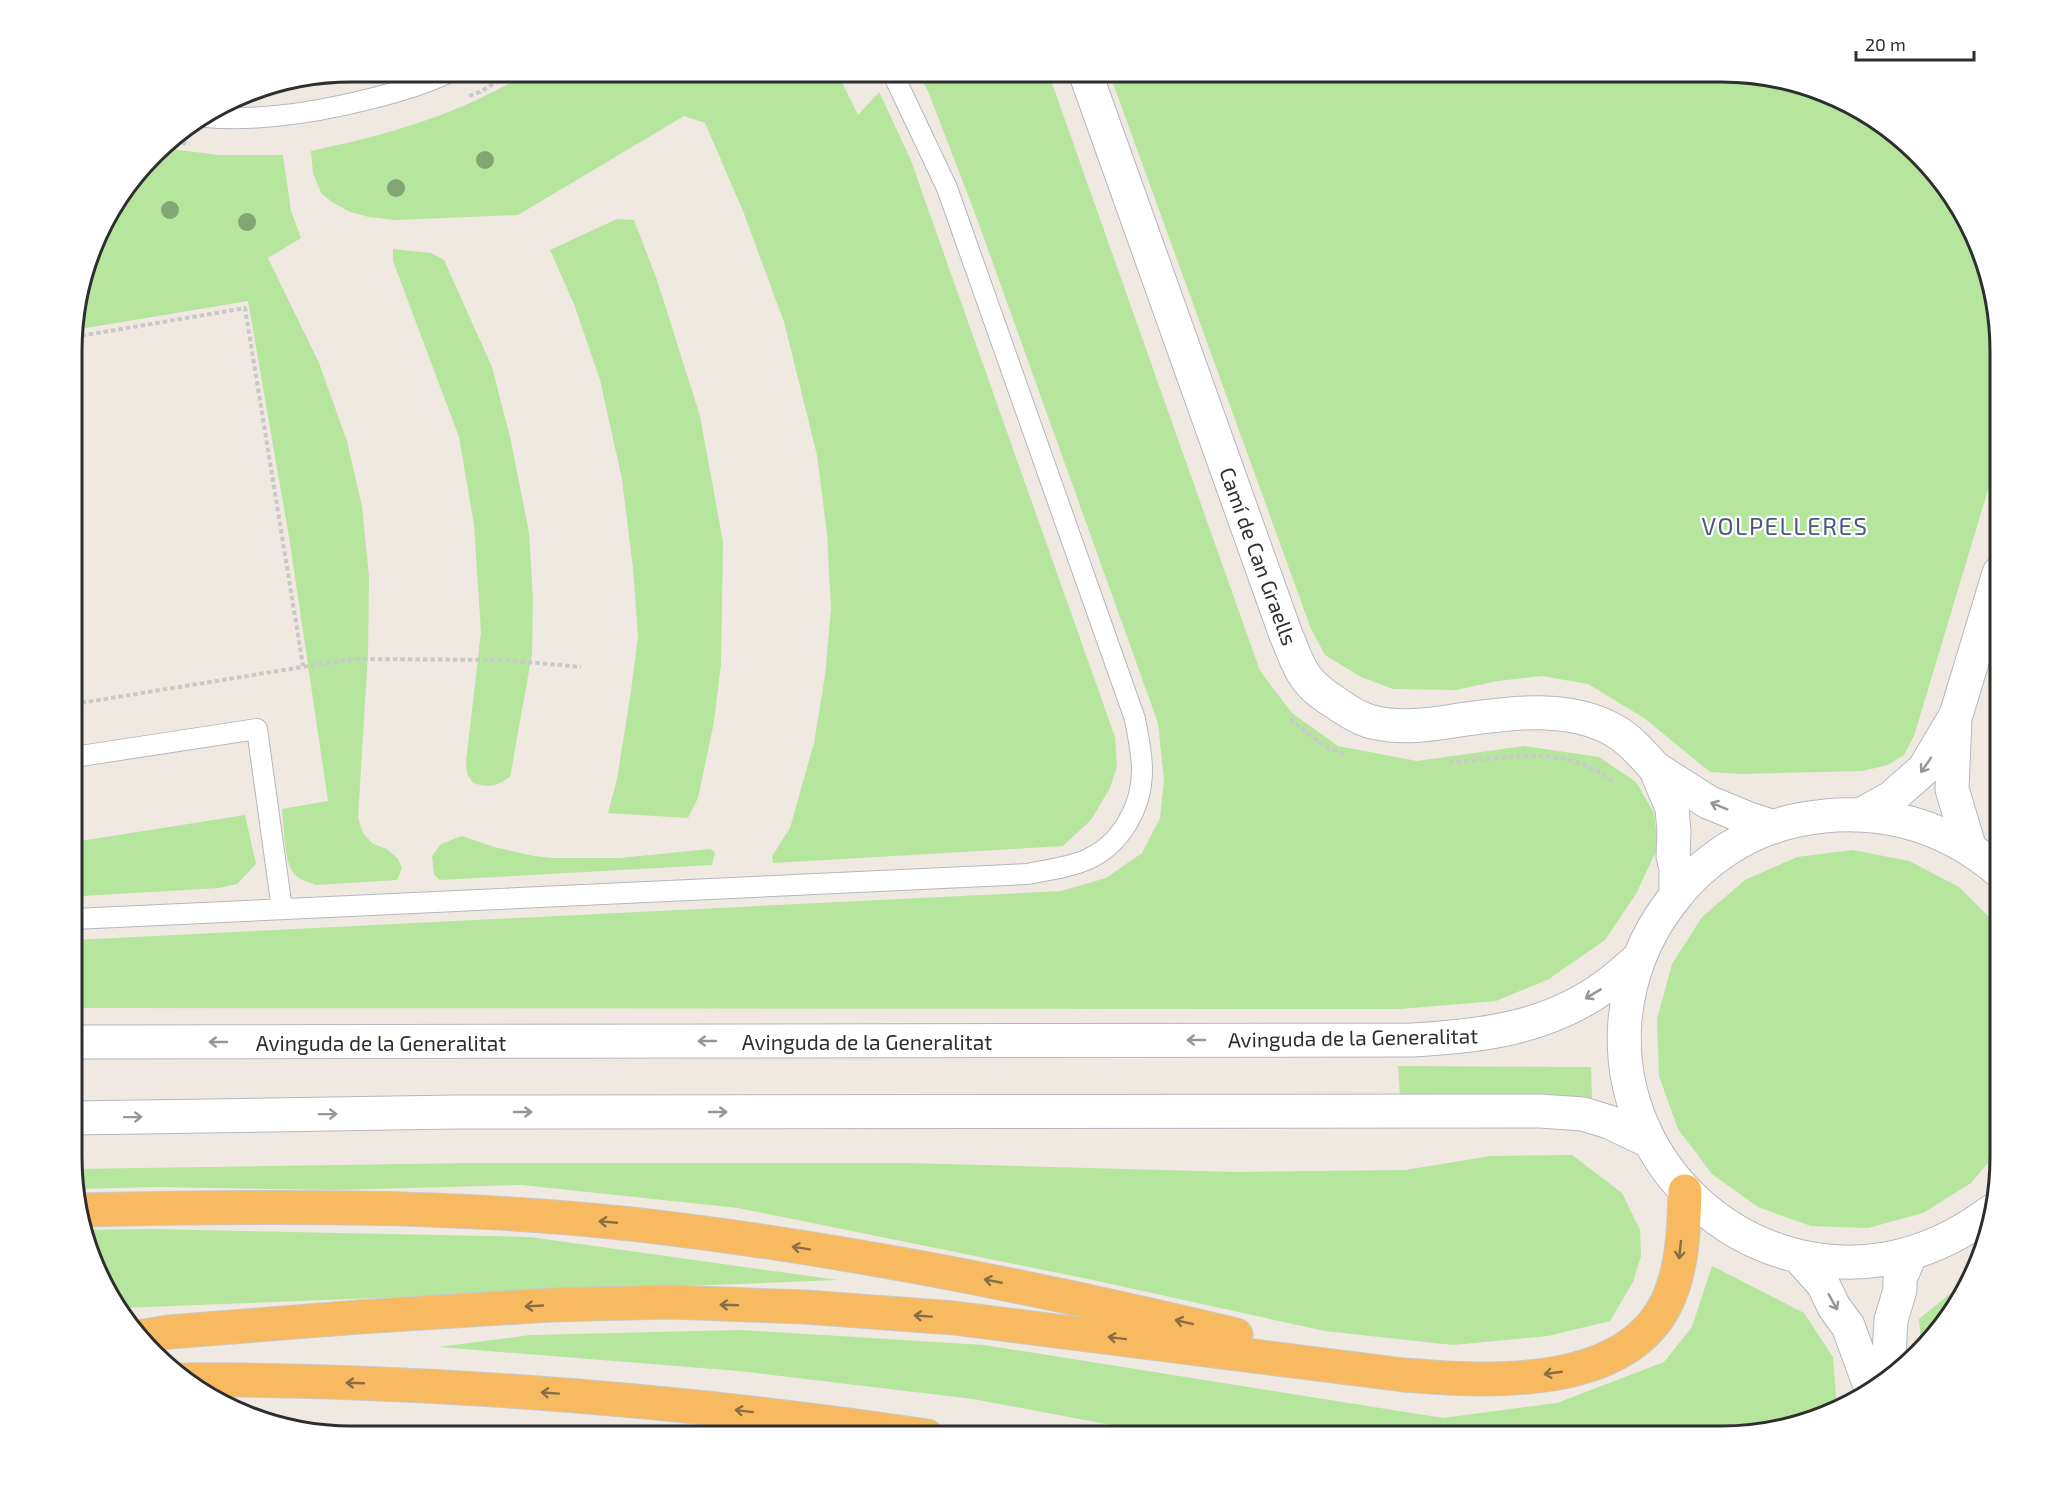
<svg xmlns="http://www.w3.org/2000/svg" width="2072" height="1508" viewBox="0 0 2072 1508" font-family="'Exo 2',sans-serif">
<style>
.green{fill:#b6e59e}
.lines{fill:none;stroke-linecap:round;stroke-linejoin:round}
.service-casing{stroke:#b4b7c1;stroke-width:22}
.minor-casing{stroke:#b4b7c1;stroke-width:35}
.tertiary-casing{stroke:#b4b7c1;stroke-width:35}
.trunk-casing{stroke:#c9c9c9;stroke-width:35}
.path{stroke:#c9c9c9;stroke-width:4;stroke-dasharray:4.5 3;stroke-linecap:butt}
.service{stroke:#fff;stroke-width:20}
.minor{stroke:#fff;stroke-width:33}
.tertiary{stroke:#fff;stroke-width:33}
.trunk{stroke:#f8ba60;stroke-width:33}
.tree{fill:#84a574}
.oneway{stroke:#969696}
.oneway2{stroke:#896d44}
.labels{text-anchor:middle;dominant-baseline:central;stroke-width:4.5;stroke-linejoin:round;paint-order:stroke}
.street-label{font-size:21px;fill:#2e2e2e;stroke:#fff}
.quarter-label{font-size:24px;letter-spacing:1.5px;fill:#4d5680;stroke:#fff}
.rim{fill:none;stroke:#2e2e2e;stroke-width:3}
</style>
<rect width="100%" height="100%" fill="#efe9e1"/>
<path class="green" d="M 529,72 L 837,72 L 858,115 L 879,92 L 910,158 L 1115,737 L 1117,766 L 1110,788 L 1091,820 L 1063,846 L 773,863 L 772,856 L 790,828 L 814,743 L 825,676 L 831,608 L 827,533 L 817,455 L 784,322 L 743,211 L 705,123 L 684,116 L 518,215 L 396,220 L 369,217 L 350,212 L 332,202 L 321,193 L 313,173 L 311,151 C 391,134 458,115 529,72 Z
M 917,72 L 1048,72 L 1260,671 L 1292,713 L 1338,746 L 1417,761 L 1524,746 L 1599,757 L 1636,782 L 1654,813 L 1658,847 L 1636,894 L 1605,940 L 1549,979 L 1496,1001 L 1399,1009 L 74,1008 L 74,940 L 1061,891 L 1106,878 L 1142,853 L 1160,818 L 1164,780 L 1158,723 L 976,216 L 928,91 Z
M 1109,72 L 1739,73 L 1827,93 L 1891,130 L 1971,227 L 1999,333 L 1999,453 L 1914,736 L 1904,755 L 1888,765 L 1862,771 L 1741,774 L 1710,772 L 1644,718 L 1588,684 L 1542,676 L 1497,681 L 1456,690 L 1393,689 L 1361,677 L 1325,655 L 1311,629 Z
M 162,148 L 219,155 L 283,155 L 291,211 L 301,238 L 268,258 L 319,363 L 347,441 L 362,507 L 369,577 L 368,653 L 358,818 L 363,833 L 373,844 L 387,849 L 398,859 L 402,868 L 397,880 L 316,885 C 307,882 297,879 292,871 C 284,857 284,826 282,809 L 328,801 L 290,543 L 248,301 L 74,330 L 74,315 L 101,227 Z
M 617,219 L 634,220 L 657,280 L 700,416 L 723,542 L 721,664 L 714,722 L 698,798 L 688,818 L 608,813 L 617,779 L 631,691 L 638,636 L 633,568 L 622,479 L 600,380 L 574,304 L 550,250 Z
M 393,249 L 431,253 L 444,260 L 492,367 L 511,441 L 529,533 L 533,599 L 532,654 L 510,777 C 494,787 491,788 473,783 L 467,774 L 466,762 L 481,632 L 474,525 L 459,437 L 393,261 Z
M 245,815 L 256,864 L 237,884 L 219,888 L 83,896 L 74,891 L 74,842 Z
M 462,836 L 494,847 L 534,856 L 553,858 L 620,858 L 710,849 L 715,852 L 712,865 L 440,880 L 434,875 L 432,856 L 441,844 Z
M 1853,850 L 1909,861 L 1959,887 L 1999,927 L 1999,1150 L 1971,1183 L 1923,1213 L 1868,1228 L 1811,1226 L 1758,1207 L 1712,1174 L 1678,1129 L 1659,1076 L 1657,1019 L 1672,964 L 1702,917 L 1745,880 L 1797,857 Z
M 1398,1066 L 1591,1067 L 1592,1099 L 1400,1096 Z
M 1572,1155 L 1622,1193 L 1640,1230 L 1641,1256 L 1633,1282 L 1610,1321 L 1548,1336 L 1453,1345 L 1325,1331 L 1093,1280 L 738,1208 L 522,1185 L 333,1190 L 160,1187 L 74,1189 L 74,1169 L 471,1163 L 909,1163 L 1235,1172 L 1405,1170 L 1491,1156 Z
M 149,1229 L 530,1237 L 838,1280 L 120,1308 L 109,1296 L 87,1230 Z
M 1712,1266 L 1804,1313 L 1833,1357 L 1837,1409 L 1721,1436 L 1170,1436 L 973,1399 L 739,1371 L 438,1347 L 531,1335 L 741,1330 L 984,1345 L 1443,1418 L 1557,1403 L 1664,1362 L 1692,1327 Z
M 1967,1280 L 1942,1327 L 1921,1344 L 1919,1319 Z"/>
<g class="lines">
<g class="service-casing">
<path id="service" d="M 206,117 C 253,121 298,115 344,105 C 380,97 416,88 450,72
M 74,757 L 257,729 L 282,909
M 74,919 L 1027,874 C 1047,870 1067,868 1086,860 C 1121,845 1142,807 1142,770 C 1142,753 1138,736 1135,719 L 947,188 L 892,72"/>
</g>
<g class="minor-casing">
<path id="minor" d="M 1085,72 L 1286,635 C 1292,648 1297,665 1305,676 C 1313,688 1325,696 1336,703 C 1346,710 1360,719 1372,722 C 1400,729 1431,725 1459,720 C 1509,713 1569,704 1615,731 C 1631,740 1643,755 1655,768
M 1955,719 L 1952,789 L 1970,849
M 1862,814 L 1891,798 L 1924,769 L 1956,715 L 1999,573"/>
</g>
<g class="tertiary-casing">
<path id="tertiary" d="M 1655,768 L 1708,802 L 1749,819 L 1774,827
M 1655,768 L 1672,808 L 1674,831 L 1673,856 L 1676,868 L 1676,894
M 74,1042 L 1412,1040 C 1483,1036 1549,1028 1607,985 C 1618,977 1629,967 1639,958
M 74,1118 L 455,1112 L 1540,1111 L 1583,1114 L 1609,1122 L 1649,1141
M 1992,1211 C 1960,1235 1925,1252 1886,1259 C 1743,1283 1613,1164 1625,1020 C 1629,977 1645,936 1671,902 C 1701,861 1748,830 1798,820 C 1871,805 1942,822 1999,871
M 1798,1256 L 1823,1284 L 1834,1307 L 1848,1326 L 1870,1386
M 1888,1371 L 1891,1320 L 1900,1290 L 1900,1279 L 1911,1253"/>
</g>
<g class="trunk-casing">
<path id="trunk" d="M 80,1210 C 263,1206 448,1204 631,1224 C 835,1247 1036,1287 1236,1335
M 144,1336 L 169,1332 L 359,1317 L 551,1305 L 669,1302 L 805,1307 L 954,1318 L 1404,1375 C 1488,1382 1632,1391 1670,1295 C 1683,1263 1684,1225 1685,1191
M 184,1380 C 242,1379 300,1381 357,1383 C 548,1390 737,1408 927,1436"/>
</g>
<path class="path" d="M 469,96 L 480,92 L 513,72
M 167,141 L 190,144
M 74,337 L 245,308 L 303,666
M 74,704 L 352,659 L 505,660 L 581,667
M 1290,719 L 1324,746 L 1346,755
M 1449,762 C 1509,760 1563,741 1615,783"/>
<use href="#service" class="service"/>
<use href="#minor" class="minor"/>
<use href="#tertiary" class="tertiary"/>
<use href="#trunk" class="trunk"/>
</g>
<g class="tree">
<circle cx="485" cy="160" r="9"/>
<circle cx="396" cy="188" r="9"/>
<circle cx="170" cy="210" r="9"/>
<circle cx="247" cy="222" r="9"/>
</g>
<defs><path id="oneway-shaft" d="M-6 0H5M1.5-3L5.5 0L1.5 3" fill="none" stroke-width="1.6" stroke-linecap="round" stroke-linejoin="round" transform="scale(1.5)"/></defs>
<g class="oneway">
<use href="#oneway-shaft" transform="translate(1926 765) rotate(125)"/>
<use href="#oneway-shaft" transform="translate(1719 806) rotate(-158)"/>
<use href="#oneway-shaft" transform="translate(1593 994) rotate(149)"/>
<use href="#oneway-shaft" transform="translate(1196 1040) rotate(180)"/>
<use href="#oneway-shaft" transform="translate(707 1041) rotate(180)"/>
<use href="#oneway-shaft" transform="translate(218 1042) rotate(-180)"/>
<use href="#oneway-shaft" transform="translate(523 1112)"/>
<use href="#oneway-shaft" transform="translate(718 1112)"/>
<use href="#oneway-shaft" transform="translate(328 1114) rotate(-1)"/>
<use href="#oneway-shaft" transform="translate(133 1117) rotate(-1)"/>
<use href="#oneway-shaft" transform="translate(1833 1302) rotate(61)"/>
</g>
<g class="oneway2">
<use href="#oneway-shaft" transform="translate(608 1222) rotate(-175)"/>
<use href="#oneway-shaft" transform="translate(801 1248) rotate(-171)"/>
<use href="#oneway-shaft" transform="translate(1680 1250) rotate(96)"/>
<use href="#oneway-shaft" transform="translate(993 1281) rotate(-169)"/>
<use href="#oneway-shaft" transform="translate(729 1305) rotate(-178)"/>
<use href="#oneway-shaft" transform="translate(534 1306) rotate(177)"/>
<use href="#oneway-shaft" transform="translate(923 1316) rotate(-176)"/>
<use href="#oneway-shaft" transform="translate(1184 1322) rotate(-167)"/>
<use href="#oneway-shaft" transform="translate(1117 1338) rotate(-173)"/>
<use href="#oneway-shaft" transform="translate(1553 1373) rotate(172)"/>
<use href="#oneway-shaft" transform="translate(355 1383) rotate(-178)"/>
<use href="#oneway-shaft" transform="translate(550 1393) rotate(-176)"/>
<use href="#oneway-shaft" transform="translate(744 1411) rotate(-173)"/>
</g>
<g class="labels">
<g class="street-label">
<text transform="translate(1259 556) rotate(70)">Camí de Can Graells</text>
<text transform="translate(1353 1037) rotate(-1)">Avinguda de la Generalitat</text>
<text x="867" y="1041">Avinguda de la Generalitat</text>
<text x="381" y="1042">Avinguda de la Generalitat</text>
</g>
<g class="quarter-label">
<text x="1785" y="525">VOLPELLERES</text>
</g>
</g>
<path d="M0 0H2072V1508H0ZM351 82H1721A269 269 0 0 1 1990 351V1157A269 269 0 0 1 1721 1426H351A269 269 0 0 1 82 1157V351A269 269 0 0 1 351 82Z" fill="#fff" fill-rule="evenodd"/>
<path class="rim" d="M351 82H1721A269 269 0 0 1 1990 351V1157A269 269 0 0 1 1721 1426H351A269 269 0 0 1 82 1157V351A269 269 0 0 1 351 82Z"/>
<path d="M1856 51v9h118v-9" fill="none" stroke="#2e2e2e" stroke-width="3"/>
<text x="1865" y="51" font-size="18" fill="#2e2e2e" stroke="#ffffff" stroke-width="4.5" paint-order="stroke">20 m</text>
</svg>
